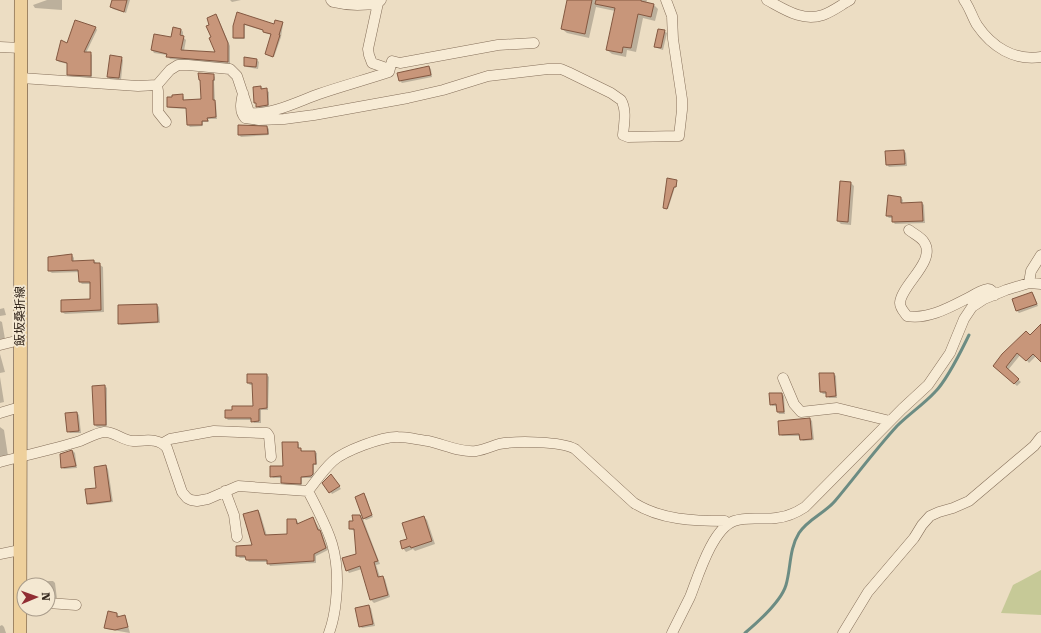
<svg xmlns="http://www.w3.org/2000/svg" width="1041" height="633" viewBox="0 0 1041 633" font-family="'Roboto Serif','Noto Sans JP',serif">
<style>
.green{fill:#c6c997}
.shadow{fill:#0003}
.lines{fill:none;stroke-linecap:round;stroke-linejoin:round}
.stream{stroke:#6c8c83;stroke-width:3}
.building{fill:#c8967a;stroke:#835841}
.minor-casing{stroke:#856f5a;stroke-width:11}
.major-casing{stroke:#533d2f;stroke-width:14}
.minor{stroke:#f7ebd5;stroke-width:10}
.major{stroke:#eed09c;stroke-width:13}
.labels{text-anchor:middle;dominant-baseline:central;stroke-width:3.5;stroke-linejoin:round;paint-order:stroke}
.street-label{font-size:12px;fill:#35281e;stroke:#f4e8d2}
</style>
<rect width="100%" height="100%" fill="#ecddc3"/>
<path class="green" d="M 1041,570 L 1041,615 L 1001,613 L 1013,585 Z"/>
<path class="shadow" d="M 47,0 L 62,0 L 62,10 L 35,8 L 33,5 Z
M 113,0 L 130,0 L 126,13 L 113,9 L 111,7 Z
M 230,0 L 241,0 L 232,2 Z
M 568,0 L 647,0 L 646,3 L 653,4 L 658,9 L 655,21 L 643,18 L 636,52 L 627,50 L 626,57 L 612,54 L 607,50 L 615,11 L 596,7 L 589,38 L 567,33 L 562,29 Z
M 238,13 L 274,26 L 282,23 L 283,24 L 281,37 L 274,57 L 266,54 L 272,35 L 265,33 L 264,31 L 245,25 L 245,39 L 235,39 L 234,38 Z
M 216,15 L 218,18 L 230,46 L 230,64 L 170,59 L 167,55 L 154,53 L 152,50 L 172,38 L 181,29 L 183,32 L 183,37 L 186,40 L 184,51 L 216,53 L 211,25 Z
M 75,21 L 96,28 L 97,30 L 86,53 L 90,53 L 92,55 L 92,78 L 70,76 L 68,74 L 68,64 L 59,62 L 57,60 L 67,44 Z
M 664,31 L 667,33 L 663,50 L 657,48 L 655,46 Z
M 121,58 L 123,60 L 121,80 L 110,79 L 108,77 Z
M 245,59 L 257,60 L 259,62 L 258,69 L 247,67 L 245,65 Z
M 429,67 L 431,69 L 432,77 L 402,83 L 400,81 Z
M 213,75 L 215,77 L 215,81 L 214,81 L 215,101 L 216,103 L 217,119 L 208,119 L 209,122 L 203,122 L 203,126 L 190,127 L 188,125 L 187,109 L 170,108 L 168,107 L 182,95 L 184,97 L 184,101 L 202,100 L 201,81 L 200,80 Z
M 261,87 L 269,92 L 269,107 L 259,108 L 255,102 Z
M 267,127 L 269,129 L 269,135 L 241,137 L 239,135 Z
M 904,151 L 906,153 L 907,166 L 889,167 L 887,165 L 887,152 Z
M 677,181 L 677,187 L 675,187 L 668,209 L 665,208 L 664,207 Z
M 851,183 L 854,186 L 851,225 L 841,224 L 838,221 Z
M 901,198 L 903,200 L 902,204 L 922,203 L 924,205 L 925,223 L 895,224 L 893,222 L 893,218 L 889,218 L 887,216 Z
M 72,255 L 74,258 L 74,262 L 94,261 L 103,267 L 104,312 L 65,314 L 62,312 L 92,300 L 91,284 L 82,284 L 80,282 L 80,272 L 52,273 L 49,271 Z
M 1032,293 L 1034,295 L 1038,306 L 1019,313 L 1017,311 L 1013,299 Z
M 157,305 L 159,307 L 160,323 L 121,325 L 119,323 Z
M 4,308 L 6,315 L 0,316 L 0,309 Z
M 0,321 L 2,322 L 5,339 L 0,340 Z
M 1041,328 L 1041,361 L 1036,356 L 1029,363 L 1021,354 L 1008,370 L 1021,382 L 1017,386 L 997,369 Z
M 0,354 L 5,372 L 0,373 Z
M 834,374 L 836,376 L 837,398 L 829,398 L 827,394 L 823,394 L 821,392 Z
M 267,375 L 269,377 L 268,410 L 261,410 L 261,423 L 254,423 L 252,420 L 228,420 L 226,418 L 226,411 L 254,407 L 253,385 L 250,385 L 248,383 Z
M 0,377 L 4,402 L 0,403 Z
M 105,386 L 107,388 L 107,426 L 97,427 L 95,425 Z
M 782,394 L 784,396 L 785,414 L 779,414 L 778,412 L 777,406 L 772,406 L 771,404 Z
M 77,413 L 79,415 L 81,433 L 70,433 L 68,431 Z
M 810,419 L 812,421 L 814,440 L 803,441 L 801,439 L 800,436 L 782,436 L 780,434 Z
M 0,427 L 4,430 L 8,456 L 0,457 Z
M 297,443 L 299,444 L 299,449 L 302,450 L 302,452 L 315,452 L 317,453 L 317,465 L 314,465 L 314,476 L 313,478 L 302,478 L 302,485 L 284,484 L 282,482 L 282,478 L 273,478 L 271,476 L 284,467 Z
M 73,451 L 75,453 L 77,468 L 64,469 L 62,467 L 61,454 Z
M 106,466 L 108,469 L 113,502 L 90,505 L 87,503 L 98,489 Z
M 333,477 L 341,489 L 332,494 L 324,483 Z
M 364,495 L 366,497 L 373,517 L 366,520 L 364,518 Z
M 258,511 L 260,513 L 267,536 L 288,535 L 296,520 L 298,522 L 298,525 L 313,518 L 322,533 L 328,550 L 316,556 L 316,563 L 270,566 L 268,562 L 249,562 L 247,560 L 247,558 L 240,558 L 237,556 L 254,546 Z
M 360,516 L 363,519 L 380,564 L 376,565 L 380,577 L 383,577 L 385,579 L 390,597 L 374,603 L 371,600 L 362,569 L 349,573 L 347,570 L 357,555 L 355,531 L 350,529 L 354,522 Z
M 424,517 L 427,520 L 435,544 L 415,551 L 413,549 L 406,552 L 403,548 Z
M 47,581 L 53,581 L 55,583 L 57,599 L 50,598 L 48,596 Z
M 369,606 L 371,608 L 375,626 L 362,628 L 360,626 Z
M 117,614 L 119,616 L 118,618 L 125,616 L 126,618 L 130,633 L 107,629 L 105,628 Z
M 2,625 L 4,627 L 6,633 L 0,633 L 0,626 Z"/>
<g class="lines">
<path class="stream" d="M 745,633 C 758,622 781,602 786,585 C 791,568 789,549 799,533 C 808,519 825,513 835,501 C 856,476 875,450 897,426 C 909,414 924,404 935,392 C 948,379 961,351 969,335"/>
</g>
<path class="building" d="M 112,0 L 127,0 L 124,12 L 110,7 Z
M 567,0 L 592,0 L 585,34 L 561,29 Z
M 596,0 L 641,0 L 641,1 L 654,4 L 651,17 L 638,14 L 631,48 L 623,47 L 622,53 L 606,50 L 615,8 L 595,4 Z
M 237,12 L 274,24 L 275,20 L 283,22 L 279,35 L 280,35 L 273,57 L 265,54 L 271,34 L 263,32 L 263,30 L 244,24 L 244,38 L 233,38 L 233,26 Z
M 216,14 L 228,43 L 228,62 L 166,57 L 167,54 L 151,50 L 154,34 L 171,37 L 173,27 L 181,29 L 180,35 L 184,36 L 181,50 L 215,52 L 209,38 L 211,37 L 206,26 L 209,25 L 207,18 Z
M 75,20 L 96,27 L 84,52 L 91,52 L 91,76 L 67,75 L 67,63 L 56,60 L 61,40 L 67,43 Z
M 658,29 L 665,30 L 661,48 L 654,47 Z
M 110,55 L 122,57 L 119,78 L 107,77 Z
M 244,57 L 257,59 L 256,67 L 244,66 Z
M 429,66 L 431,75 L 399,81 L 397,73 Z
M 198,73 L 214,74 L 214,80 L 213,80 L 213,100 L 215,100 L 216,117 L 207,118 L 208,121 L 202,121 L 202,125 L 187,125 L 186,108 L 167,107 L 167,97 L 172,97 L 172,95 L 183,94 L 183,100 L 201,99 L 200,80 L 199,80 Z
M 261,86 L 261,89 L 267,88 L 268,105 L 256,107 L 256,103 L 254,103 L 253,87 Z
M 238,125 L 267,126 L 268,134 L 238,135 Z
M 904,150 L 905,164 L 886,165 L 885,151 Z
M 667,178 L 677,180 L 676,187 L 674,187 L 667,209 L 663,208 Z
M 840,181 L 851,182 L 848,222 L 837,221 Z
M 888,195 L 901,197 L 901,203 L 922,202 L 923,221 L 892,222 L 892,216 L 886,216 Z
M 72,254 L 72,261 L 94,260 L 94,263 L 100,263 L 101,310 L 61,312 L 61,300 L 90,299 L 90,282 L 79,282 L 78,270 L 48,271 L 48,257 Z
M 1032,292 L 1037,304 L 1016,311 L 1012,299 Z
M 157,304 L 158,322 L 118,324 L 118,305 Z
M 1041,324 L 1041,362 L 1033,354 L 1026,361 L 1017,353 L 1006,367 L 1019,379 L 1014,384 L 993,366 L 1002,354 L 1026,331 L 1030,335 Z
M 819,373 L 834,373 L 836,396 L 826,397 L 826,392 L 820,392 Z
M 247,374 L 267,374 L 267,408 L 259,409 L 259,421 L 251,422 L 251,418 L 225,418 L 225,410 L 232,410 L 232,406 L 253,406 L 252,383 L 247,383 Z
M 105,385 L 106,425 L 94,425 L 92,386 Z
M 769,393 L 782,393 L 784,412 L 777,412 L 776,404 L 770,405 Z
M 77,412 L 79,431 L 67,432 L 65,413 Z
M 810,418 L 812,439 L 800,440 L 799,434 L 779,435 L 778,421 Z
M 282,442 L 298,442 L 298,448 L 301,448 L 301,451 L 315,451 L 316,464 L 313,464 L 313,474 L 311,476 L 301,477 L 301,484 L 281,483 L 281,476 L 270,477 L 270,466 L 283,466 Z
M 72,450 L 76,466 L 61,468 L 60,454 Z
M 106,465 L 111,501 L 87,504 L 85,489 L 96,488 L 94,467 Z
M 331,474 L 340,486 L 329,493 L 322,483 Z
M 364,493 L 372,515 L 363,519 L 355,497 Z
M 258,510 L 265,535 L 287,534 L 287,519 L 296,519 L 297,524 L 313,517 L 318,530 L 320,530 L 326,548 L 314,554 L 314,561 L 267,564 L 267,560 L 246,560 L 245,556 L 236,556 L 236,546 L 252,545 L 243,514 Z
M 352,515 L 360,515 L 378,561 L 374,562 L 378,577 L 383,576 L 388,595 L 370,600 L 360,566 L 346,571 L 342,558 L 356,554 L 354,529 L 349,529 L 349,521 L 353,521 Z
M 424,516 L 432,541 L 411,548 L 410,546 L 402,549 L 400,541 L 407,539 L 402,523 Z
M 369,605 L 373,624 L 359,627 L 355,608 Z
M 108,611 L 117,613 L 117,617 L 125,615 L 128,627 L 115,630 L 104,628 Z"/>
<g class="lines">
<g class="minor-casing">
<path id="minor" d="M 331,0 L 333,2 C 349,6 362,6 378,3
M 381,0 L 378,3 L 368,49 L 369,55 L 372,63 L 389,69
M 767,0 C 784,9 802,22 823,15 C 832,12 841,5 850,0
M 964,0 C 970,8 972,17 977,25 C 992,47 1014,61 1041,57
M 0,47 L 21,48
M 21,78 L 138,86 L 157,85 L 170,70 L 178,65 L 188,65 L 230,69 L 237,76 L 249,112 L 251,113 C 272,115 299,101 319,94 C 342,86 365,80 389,72 L 392,61 L 400,63 L 498,45 L 534,43
M 157,85 L 158,91 L 158,112 L 166,122
M 243,93 C 241,102 239,111 245,118 L 259,120 L 284,119 L 314,115 L 408,98 L 443,90 L 488,76 L 548,69 L 561,69 L 568,72 L 611,93 L 621,100 C 627,110 624,124 623,135 L 628,137 L 679,136 L 682,110 L 682,99 L 673,39 L 672,16 L 666,0
M 909,230 C 914,234 921,237 924,242 C 937,261 901,285 900,303 C 900,308 904,312 907,316 C 929,320 952,306 970,297 C 975,294 982,290 988,289 C 991,289 993,292 995,295
M 1029,283 L 1031,271 L 1041,255
M 0,345 L 20,340
M 783,378 L 794,404 L 801,412 L 837,408 L 890,421
M 0,413 L 20,407
M 163,443 L 170,439 L 214,431 L 262,433 L 267,433 L 269,436 L 271,457
M 0,462 C 27,455 54,449 80,441 C 88,438 96,433 104,432 C 114,431 123,441 133,441 C 145,441 158,437 167,448 L 182,492 L 187,498 L 191,500 L 197,501 L 208,499 L 238,486 L 308,491 C 329,531 341,553 336,600 C 335,611 333,622 329,633
M 225,491 L 234,515 L 237,537
M 308,491 C 316,481 323,470 333,461 C 344,451 383,436 398,437 C 408,437 419,440 428,441 C 443,444 461,453 476,451 C 484,450 492,446 499,444 C 515,441 561,441 575,449 L 634,503 C 661,520 694,521 725,521
M 0,554 L 20,550
M 48,603 L 76,605
M 672,633 C 678,621 684,609 690,597 C 698,577 712,529 734,521 C 748,516 762,520 776,518 C 787,517 796,513 805,507 L 902,409 L 928,385 L 950,353 L 964,319 L 972,307 L 984,299 L 1006,290 L 1029,283 L 1041,284
M 843,633 L 868,592 L 914,538 L 922,525 L 930,516 L 939,512 L 953,508 L 969,501 L 1034,446 L 1041,437"/>
</g>
<g class="major-casing">
<path id="major" d="M 20,633 L 21,0"/>
</g>
<use href="#minor" class="minor"/>
<use href="#major" class="major"/>
</g>
<g class="labels">
<g class="street-label">
<text transform="translate(20 316) rotate(-90)">飯坂桑折線</text>
</g>
</g>
<g transform="translate(36 597) rotate(88)"><circle r="19" fill="#f4e8d2" stroke="#a89b8a"/>
<path d="M0-3L7 15L0 10L-7 15Z" fill="#912d33"/>
<text y="-6" font-size="11" font-weight="bold" text-anchor="middle" fill="#35281e">N</text>
</g>
</svg>
